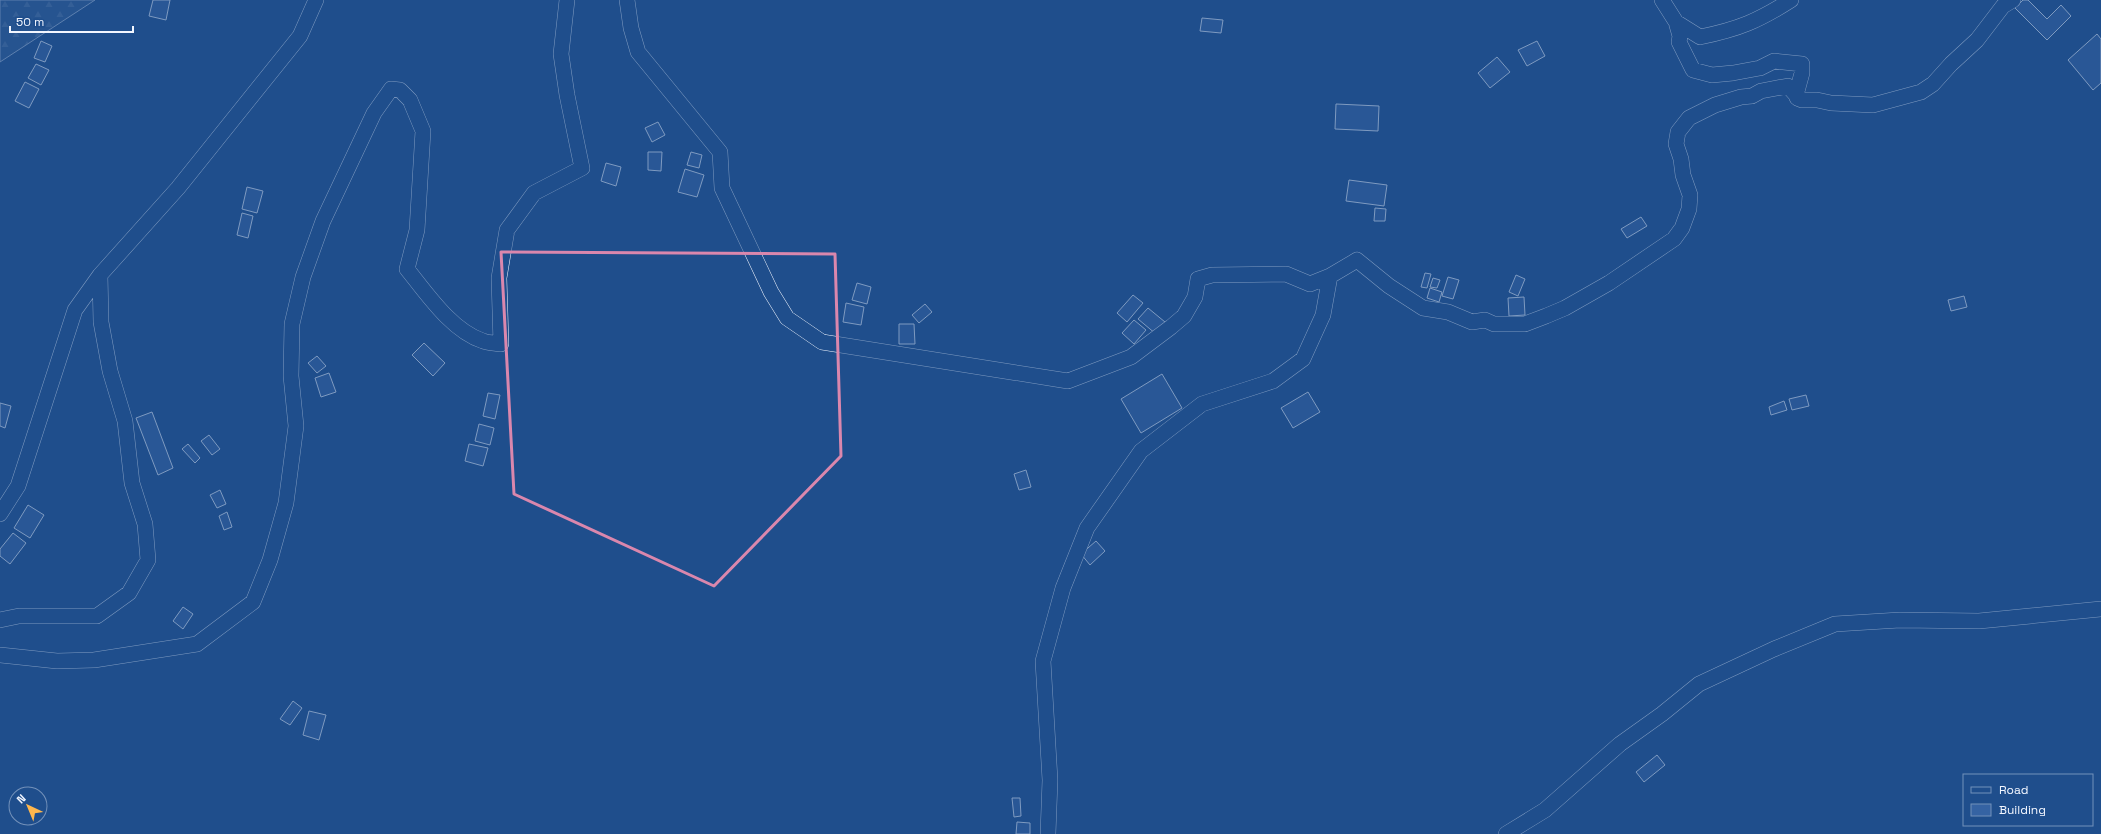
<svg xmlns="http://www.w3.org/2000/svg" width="2101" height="834" viewBox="0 0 2101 834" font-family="'Space Grotesk',sans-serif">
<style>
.forest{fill:url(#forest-firs);stroke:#a8bbd7}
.building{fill:#3563a3;stroke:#f2f6ff}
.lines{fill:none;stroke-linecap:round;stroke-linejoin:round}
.minor-casing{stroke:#f2f6ff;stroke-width:16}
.minor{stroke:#1f4e8c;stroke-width:15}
.marked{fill:none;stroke:#da87ad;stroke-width:3;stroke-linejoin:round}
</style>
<defs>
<pattern id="forest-firs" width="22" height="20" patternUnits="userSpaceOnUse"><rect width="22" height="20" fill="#305b95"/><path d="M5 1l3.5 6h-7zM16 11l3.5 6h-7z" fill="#4e73a5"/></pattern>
</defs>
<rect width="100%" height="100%" fill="#1f4e8c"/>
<path class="forest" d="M 0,0 L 95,0 L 0,62 Z"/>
<path class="building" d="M 153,0 L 170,0 L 166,20 L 149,16 Z
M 2023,0 L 2028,0 L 2047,19 L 2061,5 L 2071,16 L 2047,40 L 2015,8 Z
M 1202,18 L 1223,20 L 1221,33 L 1200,31 Z
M 2097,34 L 2101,39 L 2101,83 L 2093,90 L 2068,60 Z
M 41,41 L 52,46 L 45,62 L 34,58 Z
M 1537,41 L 1545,56 L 1527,66 L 1518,50 Z
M 1497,57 L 1510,72 L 1490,88 L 1478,73 Z
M 36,64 L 49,70 L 41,85 L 28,78 Z
M 25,82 L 39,89 L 29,108 L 15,101 Z
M 1336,104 L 1379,106 L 1378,131 L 1335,129 Z
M 658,122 L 665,135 L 652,142 L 645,128 Z
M 648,152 L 662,152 L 661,171 L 648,170 Z
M 691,152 L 702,155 L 699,168 L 687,165 Z
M 606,163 L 621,167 L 616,186 L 601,181 Z
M 685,169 L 704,175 L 697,197 L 678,192 Z
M 1349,180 L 1387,185 L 1384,206 L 1346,201 Z
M 247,187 L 263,191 L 257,213 L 242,209 Z
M 1375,208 L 1386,209 L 1385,221 L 1374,221 Z
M 242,213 L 253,216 L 248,238 L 237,235 Z
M 1641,217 L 1647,226 L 1627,238 L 1621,229 Z
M 1425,273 L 1431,274 L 1427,288 L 1421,287 Z
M 1516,275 L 1525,279 L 1518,296 L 1509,292 Z
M 1448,277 L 1459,280 L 1453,299 L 1442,296 Z
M 1433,278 L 1440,280 L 1437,288 L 1430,287 Z
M 857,283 L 871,287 L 867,304 L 852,300 Z
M 1430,288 L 1442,292 L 1439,302 L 1427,298 Z
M 1133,295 L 1143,303 L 1127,322 L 1117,313 Z
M 1964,296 L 1967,307 L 1951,311 L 1948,300 Z
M 1524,297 L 1525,315 L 1509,316 L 1508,298 Z
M 846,303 L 864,307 L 861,325 L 843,322 Z
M 925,304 L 932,312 L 919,323 L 912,315 Z
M 1148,308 L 1165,322 L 1156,334 L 1138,319 Z
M 1134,320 L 1146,330 L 1134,344 L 1122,333 Z
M 899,324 L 914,324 L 915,344 L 899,344 Z
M 424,343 L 445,363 L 433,376 L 412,355 Z
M 317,356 L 326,366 L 317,373 L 308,363 Z
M 329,373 L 336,392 L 321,397 L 315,378 Z
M 1162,374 L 1182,408 L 1141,433 L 1121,399 Z
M 1308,392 L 1320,412 L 1293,428 L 1281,408 Z
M 488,393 L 500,395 L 495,419 L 483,416 Z
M 1806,395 L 1809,406 L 1792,410 L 1789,399 Z
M 1784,401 L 1787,410 L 1771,415 L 1769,407 Z
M 0,403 L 11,406 L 5,428 L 0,426 Z
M 152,412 L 173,468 L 158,475 L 136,418 Z
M 479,424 L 494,428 L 490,445 L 475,441 Z
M 209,435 L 220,449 L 212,455 L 201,441 Z
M 188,444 L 200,458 L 195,463 L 182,449 Z
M 469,444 L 488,448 L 483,466 L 465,461 Z
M 1026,470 L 1031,487 L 1019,490 L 1014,474 Z
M 220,490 L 226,504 L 217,508 L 210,495 Z
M 28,505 L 44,515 L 30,538 L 14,528 Z
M 227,512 L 232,527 L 224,530 L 219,516 Z
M 13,533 L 26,543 L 10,564 L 0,556 L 0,549 Z
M 1096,541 L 1105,551 L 1090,565 L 1081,554 Z
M 183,607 L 193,614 L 183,629 L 173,621 Z
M 293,701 L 302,708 L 290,725 L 280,719 Z
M 309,711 L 326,715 L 319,740 L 303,735 Z
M 1657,755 L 1665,765 L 1644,782 L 1636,772 Z
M 1012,798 L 1020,798 L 1021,816 L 1014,817 Z
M 1017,822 L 1030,823 L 1030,834 L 1016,834 Z"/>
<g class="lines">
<g class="minor-casing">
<path id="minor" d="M 627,0 L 631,28 L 638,52 L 720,152 L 722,188 L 771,292 L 787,318 L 822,342 L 1068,381 L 1131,357 L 1171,327 L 1184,316 L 1195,297 L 1198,279 L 1212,275 L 1286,274 L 1310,284 L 1330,276
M 1662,0 L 1676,22 L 1700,37 C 1739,29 1758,21 1791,0
M 1676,22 L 1680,36 L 1679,42 L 1693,70 L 1712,75 L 1733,73 L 1760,68 L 1774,61 L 1802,64 L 1802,73 L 1796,95 L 1797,98 L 1802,100 L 1817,100 L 1831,103 L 1873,105 L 1921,92 L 1933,84 L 1951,64 L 1977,40 L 2003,6 L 2013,0
M 0,514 L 18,486 L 75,310 L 100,275 L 178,188 L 300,36 L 316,0
M 0,620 L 19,616 L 97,616 L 129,593 L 148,560 L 145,524 L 132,483 L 125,421 L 110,371 L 101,322 L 100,275
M 0,655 L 57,661 L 94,660 L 197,644 L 253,602 L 270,560 L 286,503 L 296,426 L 291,376 L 292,324 L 303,277 L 323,221 L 374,113 L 391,89 L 400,90 L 410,100 L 423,131 L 417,230 L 407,269 C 427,294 452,331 483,341 C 488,343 495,343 501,344 L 499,278 L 507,230 L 534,193 L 582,168 L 567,95 L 561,54 L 567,0
M 1048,834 L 1050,780 L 1043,661 L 1063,588 L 1087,528 L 1141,451 L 1202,404 L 1273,381 L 1303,359 L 1323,315 L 1330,276 L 1357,260 L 1389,286 L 1423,308 L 1448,312 L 1472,322 L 1485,320 L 1494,324 L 1525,324 L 1546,316 L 1565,308 L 1609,283 L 1674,239 L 1682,228 L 1689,209 L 1690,195 L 1683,175 L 1681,159 L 1676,144 L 1678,132 L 1689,118 L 1715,105 L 1741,97 L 1752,96 L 1761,91 L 1788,86 L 1796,95
M 1506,834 L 1545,810 L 1620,744 L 1662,714 L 1699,684 L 1774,649 L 1835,624 L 1900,620 L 1979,621 L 2101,609"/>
</g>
<use href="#minor" class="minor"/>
</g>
<path d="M0 0H2101V834H0ZM 501,252 L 835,254 L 841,456 L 714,586 L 514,494 Z" fill="#1f4e8c" fill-opacity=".55" fill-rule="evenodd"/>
<path class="marked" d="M 501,252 L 835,254 L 841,456 L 714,586 L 514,494 Z"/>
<rect x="1963" y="774" width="130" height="52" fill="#1f4e8c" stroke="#7391ba"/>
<rect x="1971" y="787" width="20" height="6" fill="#1f4e8c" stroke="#7391ba"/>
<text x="1999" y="794" font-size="12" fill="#f2f6ff">Road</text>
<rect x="1971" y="804" width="20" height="12" fill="#3563a3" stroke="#7391ba"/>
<text x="1999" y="814" font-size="12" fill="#f2f6ff">Building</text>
<g transform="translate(28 806) rotate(316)"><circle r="19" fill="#1f4e8c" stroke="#7391ba"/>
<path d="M0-3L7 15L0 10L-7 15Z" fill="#ffb74d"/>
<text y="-6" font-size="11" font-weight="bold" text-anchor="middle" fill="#f2f6ff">N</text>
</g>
<path d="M10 26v6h123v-6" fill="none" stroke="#f2f6ff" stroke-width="2"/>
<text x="16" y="26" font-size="12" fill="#f2f6ff" stroke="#1f4e8c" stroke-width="3" paint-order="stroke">50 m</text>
</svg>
